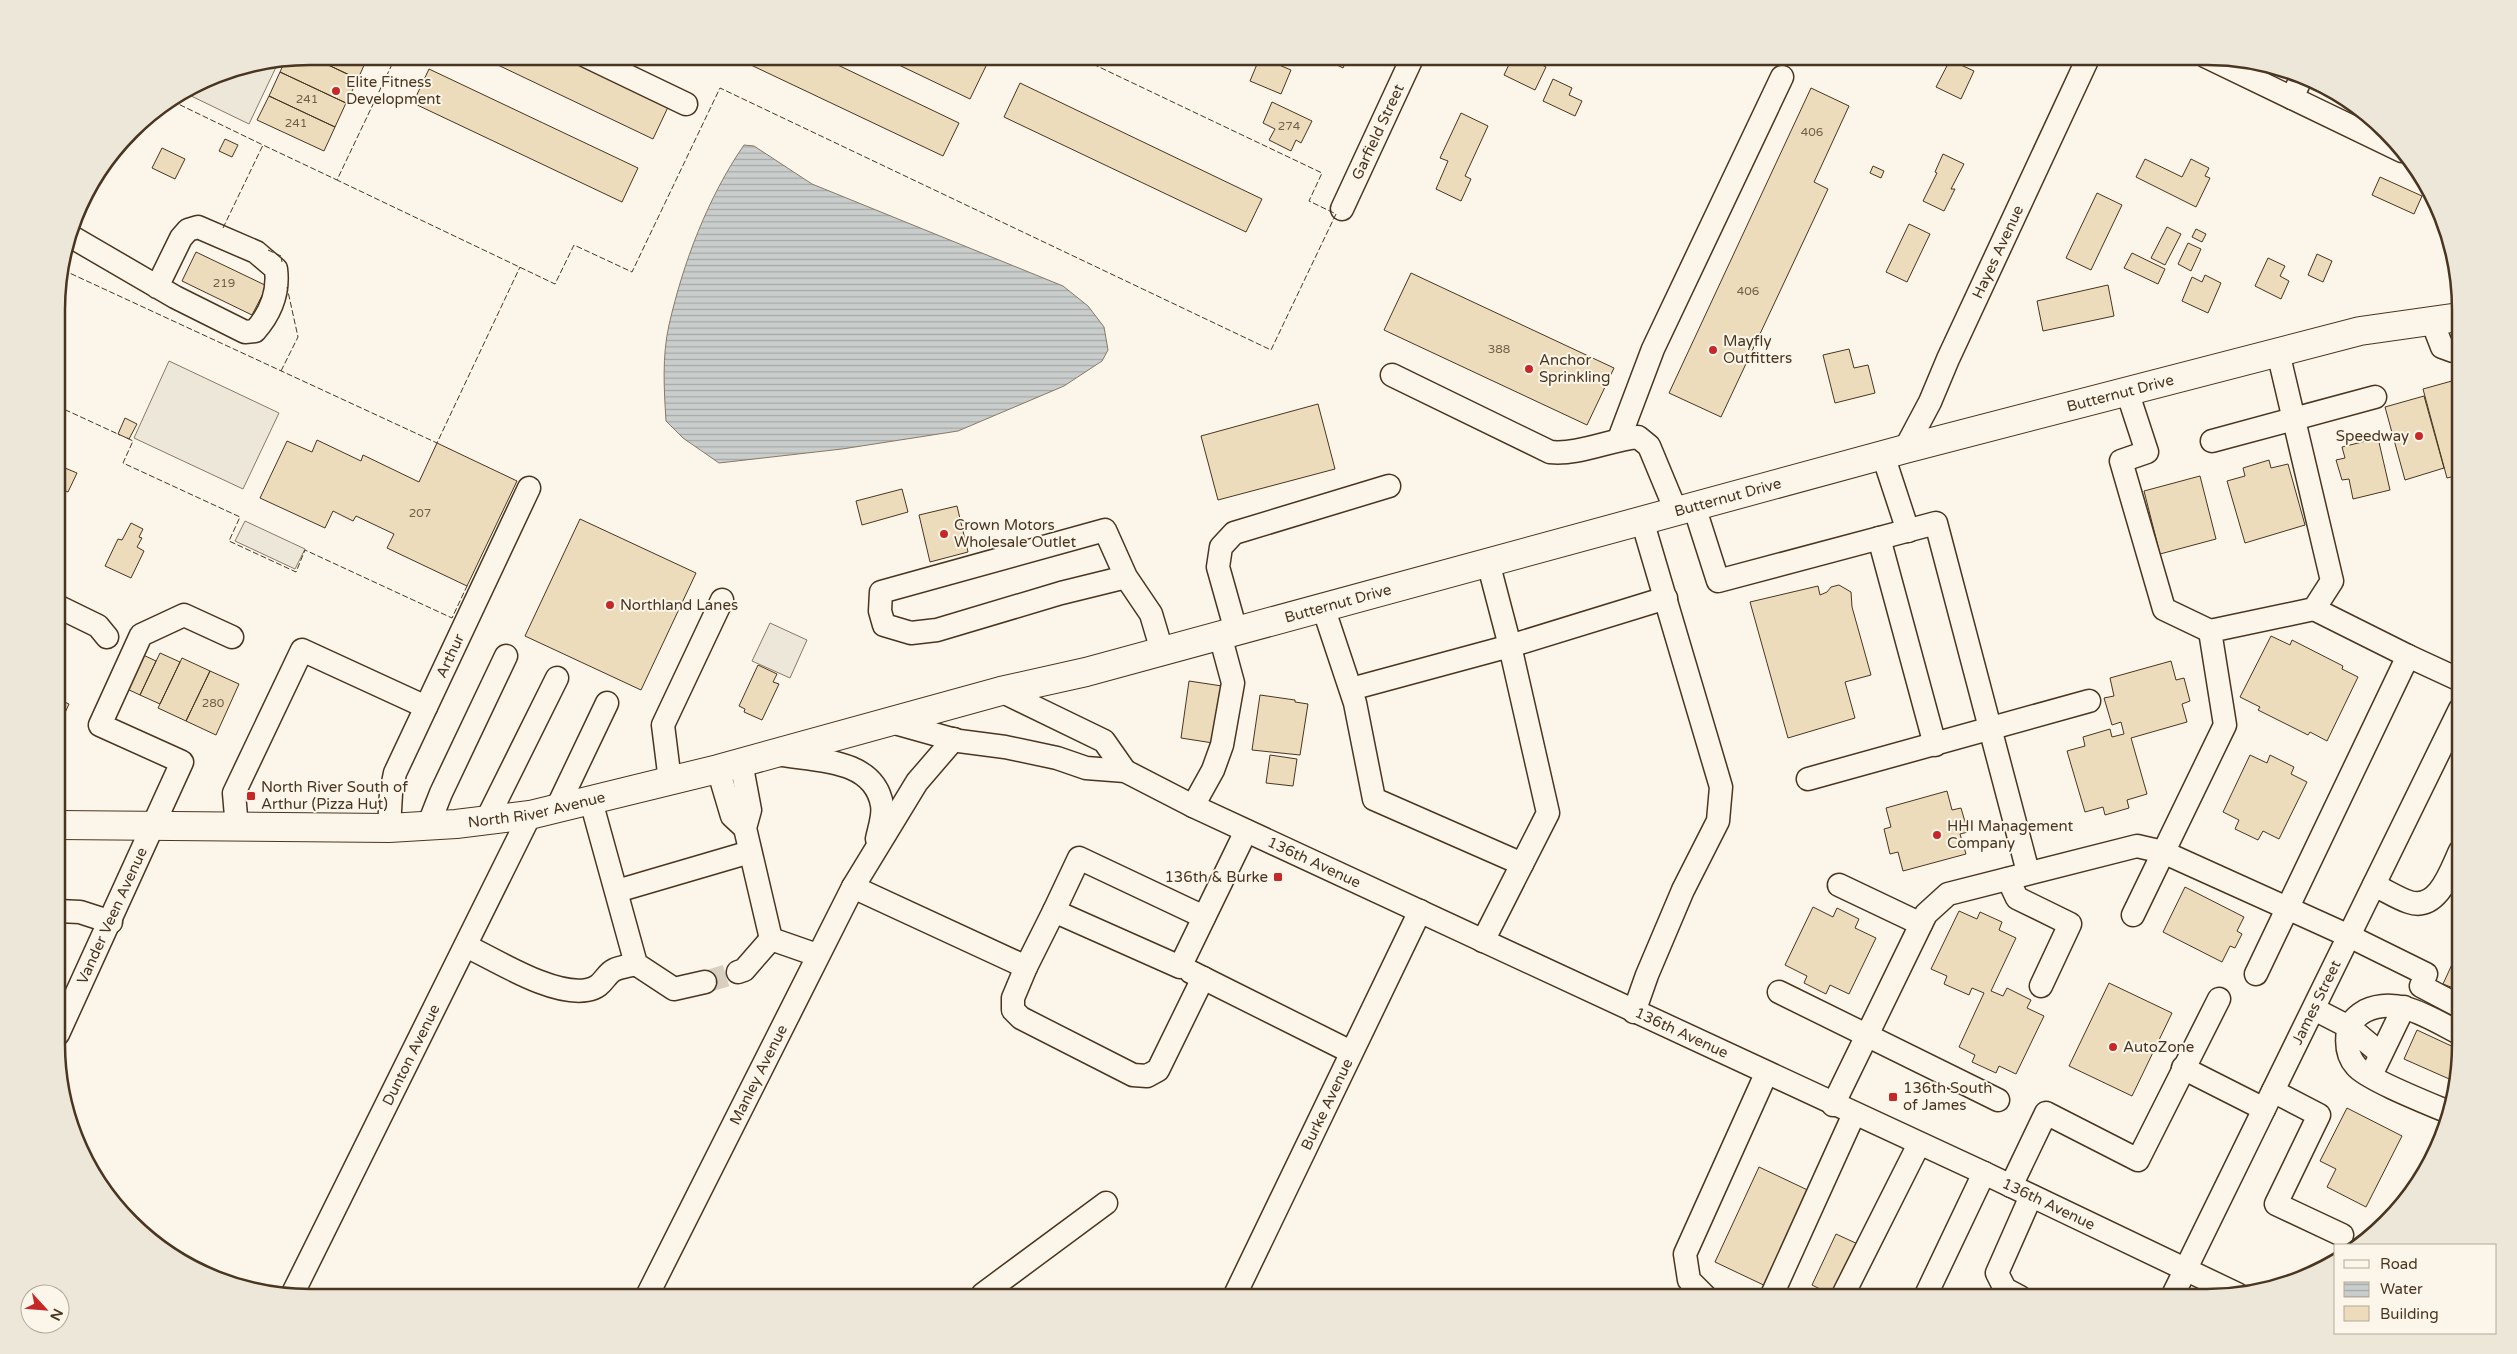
<svg xmlns="http://www.w3.org/2000/svg" width="2517" height="1354" viewBox="0 0 2517 1354" font-family="'Varela Round',sans-serif">
<style>
.parking{fill:#ede7d9;stroke:#887966}
.water{fill:url(#water-rules);stroke:#887966}
.building{fill:#ecdcbc;stroke:#4a3520}
.lines{fill:none;stroke-linecap:round;stroke-linejoin:round}
.minor-tunnel{stroke:#d8cfc1;stroke-width:22;stroke-dasharray:22 11;stroke-linecap:butt}
.minor-casing{stroke:#4a3520;stroke-width:25}
.major-casing{stroke:#4a3520;stroke-width:30}
.minor{stroke:#fbf6e9;stroke-width:22}
.major{stroke:#fbf6e9;stroke-width:28}
.fence{stroke:#4a3520;stroke-width:1;stroke-dasharray:6 2.5;stroke-linecap:butt}
.poi-dot{fill:#c62828;stroke:#fbf6e9;stroke-width:2}
.labels{text-anchor:middle;dominant-baseline:central;stroke-width:4;stroke-linejoin:round;paint-order:stroke}
.number-label{font-size:12px;fill:#725f47}
.poi-label{font-size:15px;fill:#4a3520;stroke:#fbf6e9;text-anchor:start}
.street-label{font-size:15px;fill:#4a3520;stroke:#fbf6e9}
.rim{fill:none;stroke:#4a3520;stroke-width:2.5}
</style>
<defs>
<pattern id="water-rules" width="6" height="5" patternUnits="userSpaceOnUse" patternTransform="scale(1.25)"><rect width="6" height="5" fill="#c9cecd"/><path d="M0 2.5h6" fill="none" stroke="#a5a8a6"/></pattern>
</defs>
<rect width="100%" height="100%" fill="#fbf6e9"/>
<path class="parking" d="M 278,63 L 249,124 L 185,93 L 213,75 Z
M 169,361 L 279,413 L 243,489 L 134,438 Z
M 245,521 L 305,549 L 295,569 L 235,541 Z
M 770,623 L 807,640 L 790,678 L 752,661 Z"/>
<path class="water" d="M 744,145 L 754,146 L 812,184 L 1063,286 L 1088,306 L 1104,327 L 1108,350 L 1102,361 L 1064,386 L 958,431 L 842,449 L 719,463 L 683,438 L 666,421 C 664,389 662,356 669,325 C 683,263 708,197 744,145 Z"/>
<path class="building" d="M 309,56 L 368,56 L 358,79 Z
M 309,56 L 358,79 L 346,103 L 280,72 L 285,61 Z
M 479,56 L 566,56 L 669,105 L 653,139 Z
M 819,56 L 959,123 L 943,156 L 734,57 Z
M 880,56 L 967,56 L 986,66 L 970,99 Z
M 1319,56 L 1346,56 L 1348,57 L 1343,68 Z
M 1513,56 L 1524,56 L 1546,67 L 1535,90 L 1504,75 Z
M 1260,57 L 1291,70 L 1281,94 L 1250,81 Z
M 1950,60 L 1974,71 L 1961,99 L 1936,87 Z
M 429,69 L 638,168 L 622,202 L 413,103 Z
M 280,72 L 346,103 L 335,127 L 269,96 Z
M 1553,79 L 1572,88 L 1569,95 L 1582,101 L 1575,116 L 1543,101 Z
M 1020,83 L 1262,199 L 1246,232 L 1004,117 Z
M 1811,88 L 1849,106 L 1814,182 L 1828,189 L 1721,417 L 1669,393 Z
M 269,96 L 335,127 L 324,151 L 257,120 Z
M 1272,102 L 1312,121 L 1301,143 L 1296,140 L 1291,151 L 1269,140 L 1275,129 L 1263,123 Z
M 1461,113 L 1488,126 L 1465,176 L 1471,179 L 1461,201 L 1436,189 L 1448,161 L 1440,158 Z
M 225,139 L 238,145 L 232,157 L 219,151 Z
M 162,148 L 185,159 L 175,179 L 152,168 Z
M 1943,154 L 1964,164 L 1951,189 L 1955,189 L 1944,211 L 1923,201 L 1937,173 L 1935,172 Z
M 2145,159 L 2182,177 L 2191,159 L 2209,168 L 2205,176 L 2210,178 L 2196,207 L 2136,177 Z
M 1873,166 L 1884,171 L 1881,178 L 1870,173 Z
M 2380,177 L 2422,196 L 2414,214 L 2372,195 Z
M 2097,193 L 2122,205 L 2091,270 L 2066,258 Z
M 1909,224 L 1930,234 L 1907,282 L 1886,272 Z
M 2167,227 L 2181,234 L 2165,265 L 2151,258 Z
M 2196,229 L 2206,234 L 2202,242 L 2192,237 Z
M 2188,243 L 2201,249 L 2191,271 L 2178,264 Z
M 196,252 L 267,286 L 252,315 L 182,281 Z
M 2132,253 L 2165,269 L 2158,284 L 2124,268 Z
M 2317,254 L 2332,261 L 2323,282 L 2308,275 Z
M 2268,258 L 2285,266 L 2280,276 L 2289,281 L 2281,299 L 2255,286 Z
M 1411,273 L 1614,368 L 1587,425 L 1384,330 Z
M 2205,275 L 2221,283 L 2208,313 L 2182,301 L 2192,277 L 2202,282 Z
M 2108,285 L 2114,316 L 2043,331 L 2037,301 Z
M 1849,349 L 1854,368 L 1868,365 L 1875,393 L 1835,403 L 1823,355 Z
M 2459,379 L 2459,475 L 2447,478 L 2423,389 Z
M 2424,396 L 2444,468 L 2405,480 L 2385,407 Z
M 1318,404 L 1335,469 L 1218,500 L 1201,436 Z
M 125,418 L 137,424 L 129,439 L 118,434 Z
M 2378,438 L 2390,490 L 2353,499 L 2349,479 L 2342,480 L 2336,460 L 2345,458 L 2342,447 Z
M 317,440 L 361,461 L 363,455 L 419,482 L 437,443 L 517,481 L 467,586 L 387,548 L 394,534 L 356,516 L 353,521 L 333,511 L 325,528 L 260,498 L 287,441 L 312,452 Z
M 2269,460 L 2271,468 L 2288,464 L 2305,525 L 2245,543 L 2227,481 L 2245,476 L 2243,468 Z
M 58,465 L 77,473 L 68,492 L 57,487 Z
M 2200,476 L 2216,539 L 2160,554 L 2144,491 Z
M 902,489 L 908,512 L 862,525 L 856,501 Z
M 957,506 L 968,552 L 930,562 L 919,515 Z
M 580,519 L 696,573 L 641,690 L 525,636 Z
M 131,523 L 143,529 L 139,537 L 142,538 L 137,547 L 144,551 L 131,578 L 105,566 L 118,539 L 122,540 Z
M 1839,585 L 1851,592 L 1852,607 L 1871,675 L 1845,682 L 1855,718 L 1788,738 L 1750,602 L 1818,586 L 1820,595 L 1827,592 L 1831,587 Z
M 2271,636 L 2290,645 L 2292,640 L 2343,666 L 2342,669 L 2358,677 L 2327,741 L 2310,732 L 2308,735 L 2258,710 L 2260,707 L 2240,697 Z
M 160,653 L 180,662 L 160,704 L 140,695 Z
M 141,654 L 156,661 L 140,695 L 125,688 Z
M 182,658 L 210,671 L 186,721 L 158,708 Z
M 2171,661 L 2176,680 L 2184,678 L 2190,701 L 2182,704 L 2187,722 L 2131,738 L 2147,794 L 2127,800 L 2129,808 L 2105,815 L 2103,807 L 2085,812 L 2067,751 L 2085,746 L 2083,737 L 2110,729 L 2112,737 L 2124,734 L 2121,722 L 2112,725 L 2104,698 L 2114,696 L 2110,678 Z
M 758,665 L 777,674 L 773,682 L 779,684 L 762,720 L 744,712 L 745,709 L 739,706 Z
M 210,671 L 239,684 L 216,735 L 186,721 Z
M 1189,681 L 1222,686 L 1213,743 L 1181,738 Z
M 1260,695 L 1295,700 L 1295,702 L 1308,704 L 1300,755 L 1252,750 Z
M 58,699 L 69,704 L 58,728 Z
M 1270,755 L 1297,759 L 1293,786 L 1266,783 Z
M 2250,755 L 2267,763 L 2270,755 L 2294,767 L 2291,774 L 2307,782 L 2279,839 L 2263,831 L 2258,840 L 2235,829 L 2239,820 L 2223,812 Z
M 1947,791 L 1952,810 L 1961,808 L 1968,832 L 1960,834 L 1966,854 L 1903,871 L 1898,852 L 1890,854 L 1884,829 L 1891,827 L 1886,808 Z
M 2185,887 L 2244,917 L 2237,931 L 2242,934 L 2235,948 L 2230,946 L 2222,962 L 2163,932 Z
M 1813,907 L 1833,917 L 1837,908 L 1859,919 L 1855,928 L 1876,938 L 1849,994 L 1830,985 L 1826,994 L 1804,983 L 1807,976 L 1785,965 Z
M 1959,911 L 1977,919 L 1980,912 L 2002,922 L 1999,930 L 2016,938 L 1991,991 L 2003,996 L 2007,988 L 2031,1000 L 2027,1008 L 2044,1016 L 2016,1074 L 1999,1066 L 1996,1073 L 1972,1062 L 1975,1055 L 1959,1047 L 1984,993 L 1972,988 L 1969,995 L 1944,984 L 1947,976 L 1931,969 Z
M 2459,949 L 2460,949 L 2461,991 L 2443,984 Z
M 2109,983 L 2172,1013 L 2132,1096 L 2069,1066 Z
M 2417,1030 L 2460,1050 L 2456,1082 L 2404,1059 Z
M 2347,1108 L 2402,1136 L 2366,1207 L 2327,1187 L 2336,1169 L 2320,1161 Z
M 1759,1167 L 1816,1194 L 1772,1289 L 1715,1262 Z
M 1836,1234 L 1860,1245 L 1836,1297 L 1812,1285 Z"/>
<g class="lines">
<path class="minor-tunnel" d="M 705,982 L 738,972"/>
<g class="minor-casing">
<g id="minor">
<path d="M 586,56 L 686,104"/>
<path d="M 2205,56 L 2402,151"/>
<path d="M 2292,98 L 2302,76"/>
<path id="s1" d="M 1342,209 L 1413,56"/>
<path d="M 72,237 L 175,297 L 245,332 L 255,331 C 270,314 279,293 276,269 L 256,252 L 198,227 L 188,230 L 181,238 L 157,287"/>
<path d="M 2432,321 L 2442,347 L 2453,351 L 2459,350"/>
<path d="M 1392,375 L 1550,452 C 1579,455 1609,440 1638,437 L 1649,446 L 1676,511"/>
<path d="M 2127,391 L 2147,452 L 2121,461 L 2164,609 L 2210,631"/>
<path d="M 1619,439 L 1653,349 L 1782,77"/>
<path d="M 2212,441 L 2375,397"/>
<path id="s2" d="M 1905,449 L 1930,402 L 1948,359 L 2089,56"/>
<path d="M 1883,455 L 1908,531"/>
<path d="M 1694,506 L 1718,581 L 1936,523 L 2028,872"/>
<path d="M 1879,538 L 1935,745"/>
<path d="M 1488,562 L 1510,646 L 1666,598"/>
<path d="M 1126,577 L 1061,593 L 937,630 L 911,633 L 884,625 L 880,611 L 881,592 L 1105,530 L 1126,577 L 1151,614 L 1162,651"/>
<path d="M 57,606 L 98,626 L 107,637"/>
<path d="M 1323,607 L 1355,703 L 1374,799 L 1522,864"/>
<path d="M 2314,609 L 2408,656 L 2460,680"/>
<path d="M 1236,631 L 1218,567 L 1221,547 L 1234,533 L 1389,486"/>
<path d="M 1351,689 L 1510,646 L 1548,813 L 1483,941"/>
<path d="M 1001,691 L 1104,741 L 1125,771"/>
<path id="s3" d="M 891,722 L 959,741 L 1005,747 L 1057,758 L 1086,768 L 1125,771 L 1193,806 L 1984,1173 L 2237,1294"/>
<path d="M 776,754 C 813,761 874,757 882,805 C 884,815 879,829 877,839"/>
<path d="M 741,762 L 750,810 L 745,828 L 771,939"/>
<path d="M 718,769 L 732,816 L 745,828"/>
<path d="M 1808,779 L 2089,701"/>
<path d="M 670,781 L 663,725 L 722,600"/>
<path d="M 591,801 L 636,964 L 674,989 L 705,982"/>
<path d="M 1193,806 L 1213,770 L 1222,745 L 1233,683 L 1220,635"/>
<path d="M 556,810 L 607,703"/>
<path d="M 486,821 L 557,678"/>
<path d="M 428,826 L 441,793 L 506,656"/>
<path d="M 237,828 L 234,793 L 302,650 L 426,707"/>
<path id="s4" d="M 389,828 L 391,793 L 395,773 L 529,488"/>
<path d="M 2008,879 L 2017,898 L 2070,924 L 2041,986"/>
<path d="M 1839,885 L 1921,924"/>
<path d="M 2374,885 C 2385,890 2397,898 2409,902 C 2438,912 2451,870 2460,851"/>
<path d="M 853,887 L 1026,967 L 1054,911 L 1180,967 L 1246,831"/>
<path d="M 617,891 L 750,852"/>
<path d="M 58,911 L 80,912 L 111,922"/>
<path d="M 1054,911 L 1079,858 L 1204,917"/>
<path d="M 2133,915 L 2225,725 L 2210,631 L 2314,609 L 2332,581 L 2278,352"/>
<path d="M 771,939 L 817,955"/>
<path d="M 466,946 C 498,961 552,996 587,990 C 604,987 604,975 614,970 C 620,967 629,966 636,964"/>
<path d="M 1026,967 L 1013,998 L 1013,1010 L 1021,1018 L 1133,1075 L 1147,1076 L 1158,1070 L 1203,978"/>
<path d="M 738,972 L 744,970 L 771,939"/>
<path d="M 1191,972 L 1351,1052"/>
<path d="M 2256,974 L 2408,656"/>
<path d="M 1779,992 L 1998,1100"/>
<path d="M 2314,1009 L 2349,1027 L 2380,1053"/>
<path d="M 1634,1012 L 1647,975 L 1683,890 L 1718,821 L 1721,787 L 1642,520"/>
<path id="s5" d="M 58,1034 L 182,762 L 100,725 L 141,635 L 184,615 L 232,637"/>
<path d="M 2375,1067 L 2404,1007"/>
<path d="M 2183,1068 L 2264,1109"/>
<path d="M 2273,1091 L 2319,1115 L 2276,1204 L 2342,1235"/>
<path d="M 1833,1105 L 1926,914 L 1948,894 L 2137,846 L 2163,852 L 2349,936 L 2426,974 L 2421,986 L 2461,1007"/>
<path d="M 2451,1113 C 2432,1105 2366,1079 2356,1066 C 2347,1056 2346,1044 2348,1031 C 2350,1022 2358,1015 2365,1011 C 2398,995 2431,1019 2461,1034"/>
<path d="M 2011,1186 L 2046,1113 L 2138,1160 L 2219,999"/>
<path id="s6" d="M 292,1295 L 530,815"/>
<path id="s7" d="M 1234,1297 L 1420,911"/>
<path d="M 1706,1297 L 1689,1280 L 1685,1254 L 1766,1074"/>
<path d="M 1771,1297 L 1854,1114"/>
<path d="M 1842,1297 L 1919,1144"/>
<path d="M 1925,1297 L 1984,1173"/>
<path d="M 2020,1297 L 2005,1289 L 1997,1273 L 2031,1196"/>
<path id="s8" d="M 2172,1297 L 2460,709"/>
<path id="s9" d="M 646,1298 L 853,887 L 917,782 L 954,739"/>
<path d="M 986,1298 L 983,1294 L 1106,1203"/>
</g>
</g>
<g class="major-casing">
<g id="major">
<path id="s10" d="M 58,825 L 389,828 L 456,824 L 530,815 L 718,769 L 1001,691 L 1086,672 L 1905,449 L 2360,331 L 2459,317"/>
</g>
</g>
<use href="#minor" class="minor"/>
<use href="#major" class="major"/>
<path class="fence" d="M 396,56 L 337,180 L 555,284 L 574,245 L 632,272 L 720,88 L 1271,350 L 1336,214 L 1309,201 L 1322,173 L 1076,56
M 172,101 L 263,145
M 223,228 L 263,145 L 337,180
M 268,250 L 281,256 L 282,262
M 63,270 L 437,443 L 520,267
M 281,371 L 298,337 L 287,287
M 57,406 L 120,435
M 127,438 L 133,441 L 123,463 L 240,517 L 229,541 L 296,572 L 305,550 L 452,618 L 467,586"/>
</g>
<g class="poi-dot">
<circle cx="336" cy="91" r="5"/>
<circle cx="1713" cy="350" r="5"/>
<circle cx="1529" cy="369" r="5"/>
<circle cx="2419" cy="436" r="5"/>
<circle cx="944" cy="534" r="5"/>
<circle cx="610" cy="605" r="5"/>
<rect x="246" y="791" width="10" height="10" rx="2.5"/>
<circle cx="1937" cy="835" r="5"/>
<rect x="1273" y="872" width="10" height="10" rx="2.5"/>
<circle cx="2113" cy="1047" r="5"/>
<rect x="1888" y="1092" width="10" height="10" rx="2.5"/>
</g>
<g class="labels">
<g class="number-label">
<text x="307" y="99">241</text>
<text x="296" y="123">241</text>
<text x="1289" y="126">274</text>
<text x="1812" y="132">406</text>
<text x="224" y="283">219</text>
<text x="1748" y="291">406</text>
<text x="1499" y="349">388</text>
<text x="420" y="513">207</text>
<text x="213" y="703">280</text>
</g>
<g class="poi-label">
<text x="346" y="82">Elite Fitness<tspan x="346" dy="17">Development</tspan></text>
<text x="1723" y="341">Mayfly<tspan x="1723" dy="17">Outfitters</tspan></text>
<text x="1539" y="360">Anchor<tspan x="1539" dy="17">Sprinkling</tspan></text>
<text x="2409" y="436" text-anchor="end">Speedway</text>
<text x="954" y="525">Crown Motors<tspan x="954" dy="17">Wholesale Outlet</tspan></text>
<text x="620" y="605">Northland Lanes</text>
<text x="261" y="787">North River South of<tspan x="261" dy="17">Arthur (Pizza Hut)</tspan></text>
<text x="1947" y="826">HHI Management<tspan x="1947" dy="17">Company</tspan></text>
<text x="1268" y="877" text-anchor="end">136th &amp; Burke</text>
<text x="2123" y="1047">AutoZone</text>
<text x="1903" y="1088">136th South<tspan x="1903" dy="17">of James</tspan></text>
</g>
<g class="street-label">
<text stroke="none"><textPath href="#s1" startOffset="85">Garfield Street</textPath></text>
<text stroke="none"><textPath href="#s2" startOffset="218">Hayes Avenue</textPath></text>
<text stroke="none"><textPath href="#s10" startOffset="2118">Butternut Drive</textPath></text>
<text stroke="none"><textPath href="#s10" startOffset="1712">Butternut Drive</textPath></text>
<text stroke="none"><textPath href="#s10" startOffset="1308">Butternut Drive</textPath></text>
<text stroke="none"><textPath href="#s4" startOffset="185">Arthur</textPath></text>
<text stroke="none"><textPath href="#s10" startOffset="480">North River Avenue</textPath></text>
<text stroke="none"><textPath href="#s3" startOffset="450">136th Avenue</textPath></text>
<text stroke="none"><textPath href="#s5" startOffset="130">Vander Veen Avenue</textPath></text>
<text stroke="none"><textPath href="#s8" startOffset="328">James Street</textPath></text>
<text stroke="none"><textPath href="#s3" startOffset="855">136th Avenue</textPath></text>
<text stroke="none"><textPath href="#s6" startOffset="268">Dunton Avenue</textPath></text>
<text stroke="none"><textPath href="#s9" startOffset="250">Manley Avenue</textPath></text>
<text stroke="none"><textPath href="#s7" startOffset="214">Burke Avenue</textPath></text>
<text stroke="none"><textPath href="#s3" startOffset="1260">136th Avenue</textPath></text>
</g>
</g>
<path d="M0 0H2517V1354H0ZM310 65H2207A245 245 0 0 1 2452 310V1044A245 245 0 0 1 2207 1289H310A245 245 0 0 1 65 1044V310A245 245 0 0 1 310 65Z" fill="#ede7d9" fill-rule="evenodd"/>
<path class="rim" d="M310 65H2207A245 245 0 0 1 2452 310V1044A245 245 0 0 1 2207 1289H310A245 245 0 0 1 65 1044V310A245 245 0 0 1 310 65Z"/>
<rect x="2334" y="1244" width="162" height="90" fill="#fbf6e9" stroke="#b4a999"/>
<rect x="2344" y="1260" width="25" height="8" fill="#fbf6e9" stroke="#b4a999"/>
<text x="2380" y="1269" font-size="15" fill="#4a3520">Road</text>
<rect x="2344" y="1282" width="25" height="15" fill="url(#water-rules)" stroke="#b4a999"/>
<text x="2380" y="1294" font-size="15" fill="#4a3520">Water</text>
<rect x="2344" y="1306" width="25" height="15" fill="#ecdcbc" stroke="#b4a999"/>
<text x="2380" y="1319" font-size="15" fill="#4a3520">Building</text>
<g transform="translate(45 1309) rotate(116)"><circle r="24" fill="#fbf6e9" stroke="#b4a999"/>
<path d="M0-4L9 19L0 12L-9 19Z" fill="#c62828"/>
<text y="-8" font-size="14" font-weight="bold" text-anchor="middle" fill="#4a3520">N</text>
</g>
</svg>
